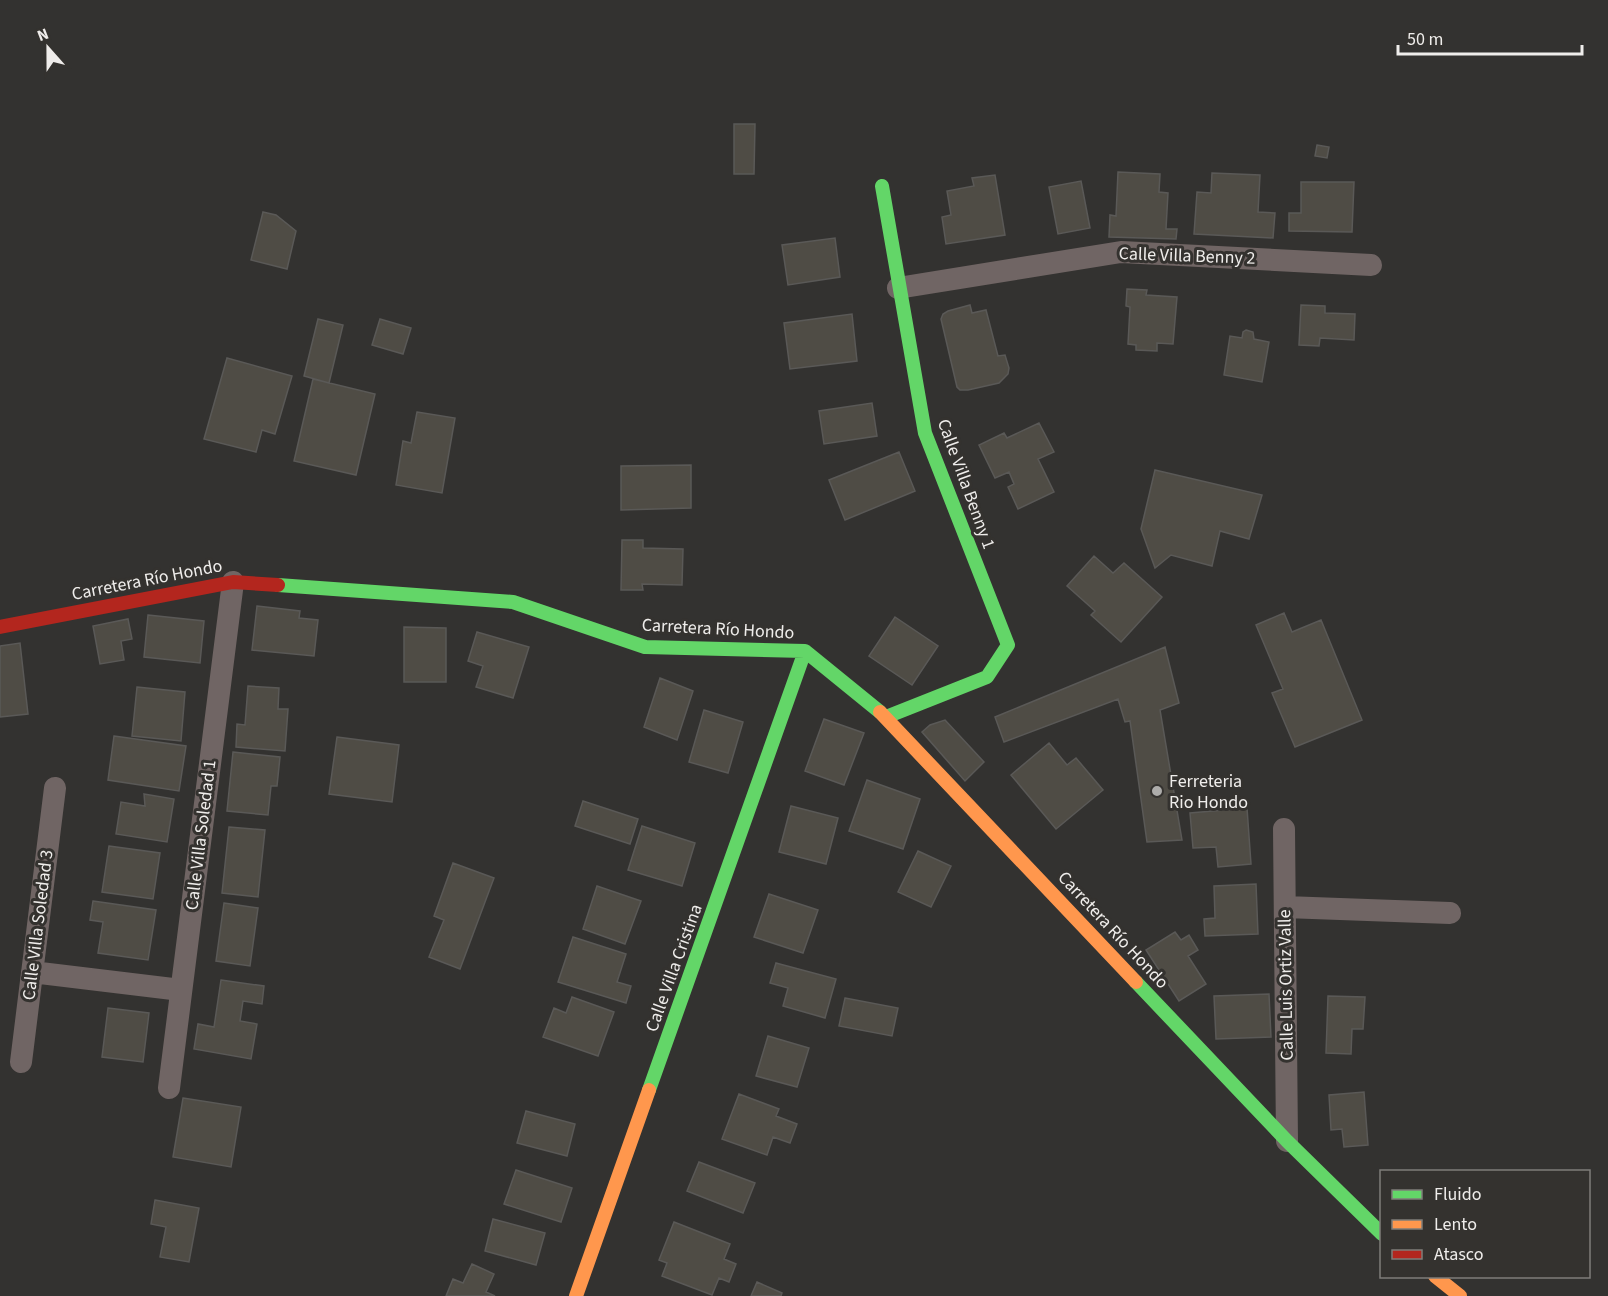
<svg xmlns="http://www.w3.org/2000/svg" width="1608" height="1296" viewBox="0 0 1608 1296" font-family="'Source Sans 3',sans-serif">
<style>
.building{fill:#4f4c45;stroke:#5a5957;stroke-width:1.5}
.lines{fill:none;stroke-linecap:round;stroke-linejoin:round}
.street{stroke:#706564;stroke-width:22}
.fast{stroke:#63d668;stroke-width:14}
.slow{stroke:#ff974d;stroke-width:14}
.jam{stroke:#b3261e;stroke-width:14}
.poi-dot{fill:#adacaa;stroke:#34322f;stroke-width:2}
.labels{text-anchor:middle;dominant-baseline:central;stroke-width:6;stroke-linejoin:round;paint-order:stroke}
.street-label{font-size:18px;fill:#efedeb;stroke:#34322f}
.poi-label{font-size:18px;fill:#efedeb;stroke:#34322f;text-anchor:start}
</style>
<rect width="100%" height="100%" fill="#333230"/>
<path class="building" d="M 734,124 L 755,124 L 754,174 L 734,174 Z
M 1317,145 L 1329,147 L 1327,158 L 1315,156 Z
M 1118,172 L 1160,174 L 1159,192 L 1168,193 L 1166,229 L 1177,229 L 1176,239 L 1109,237 L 1110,215 L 1116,216 Z
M 1212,173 L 1260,175 L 1258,212 L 1275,213 L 1273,238 L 1194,234 L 1197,192 L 1211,193 Z
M 995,175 L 1005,235 L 946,244 L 942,217 L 951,215 L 947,191 L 974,186 L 972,178 Z
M 1081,181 L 1090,228 L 1058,234 L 1049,187 Z
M 1301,182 L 1354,182 L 1352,232 L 1289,231 L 1289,213 L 1301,213 Z
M 263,212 L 276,215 L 296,231 L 287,269 L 251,260 Z
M 835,238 L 840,277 L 788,285 L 782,245 Z
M 1127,289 L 1147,290 L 1146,295 L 1177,297 L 1173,344 L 1157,343 L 1157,351 L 1136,350 L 1136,345 L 1128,344 L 1130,307 L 1126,306 Z
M 970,305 L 972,313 L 986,310 L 998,356 L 1005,355 L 1009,368 L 1008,374 L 999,383 L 968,390 L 960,390 L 957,387 L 941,319 L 943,314 L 948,311 Z
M 1301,305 L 1325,306 L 1325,313 L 1355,314 L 1354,340 L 1320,338 L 1319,346 L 1299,345 Z
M 852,314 L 857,361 L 790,369 L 784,323 Z
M 318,319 L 343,325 L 329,383 L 304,376 Z
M 380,319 L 411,328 L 403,354 L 372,345 Z
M 1246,330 L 1253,332 L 1254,339 L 1269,342 L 1262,382 L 1224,375 L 1230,336 L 1242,338 L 1243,332 Z
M 227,358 L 292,376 L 275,434 L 262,430 L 256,452 L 204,439 Z
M 313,379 L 375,394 L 356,475 L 294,461 Z
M 872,403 L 877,436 L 824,444 L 819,411 Z
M 417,412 L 455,418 L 442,493 L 396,485 L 403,441 L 411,443 Z
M 1039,423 L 1054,452 L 1038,459 L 1054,492 L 1018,509 L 1008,487 L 1014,484 L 1009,472 L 995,478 L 979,445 L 1004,433 L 1007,438 Z
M 899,452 L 915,491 L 845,520 L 829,480 Z
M 691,465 L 691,508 L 621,510 L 621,466 Z
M 1155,470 L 1262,495 L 1249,539 L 1220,531 L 1212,566 L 1171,555 L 1155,568 L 1141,529 Z
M 622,540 L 643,540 L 643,548 L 683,549 L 682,585 L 642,584 L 643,590 L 621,590 Z
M 1094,556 L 1113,573 L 1124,563 L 1162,597 L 1121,642 L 1091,615 L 1095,611 L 1067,586 Z
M 257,606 L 300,611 L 299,618 L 318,620 L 314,656 L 252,650 Z
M 1284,613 L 1292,632 L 1321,620 L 1362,720 L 1295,747 L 1272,693 L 1283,689 L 1256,625 Z
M 148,615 L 204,621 L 200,663 L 144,657 Z
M 895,617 L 938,646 L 912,685 L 869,656 Z
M 128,619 L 132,639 L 121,641 L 124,660 L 100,664 L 93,626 Z
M 404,627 L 446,628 L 446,682 L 404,682 Z
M 477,632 L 529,647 L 513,698 L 476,687 L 483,666 L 468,661 Z
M 20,643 L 28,714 L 0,717 L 0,646 Z
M 1165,647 L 1179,703 L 1160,710 L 1182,840 L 1147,842 L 1130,721 L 1125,722 L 1118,699 L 1004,742 L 995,717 Z
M 660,678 L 693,691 L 677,740 L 644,727 Z
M 248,686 L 279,688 L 278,709 L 288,709 L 285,751 L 236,747 L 237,724 L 245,725 Z
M 137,687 L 185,692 L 181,741 L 132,736 Z
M 704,710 L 743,722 L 728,773 L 689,762 Z
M 824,719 L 864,733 L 844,785 L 805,771 Z
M 945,720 L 984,762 L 965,781 L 922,732 L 930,725 Z
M 114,736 L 186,746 L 179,791 L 108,780 Z
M 337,737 L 399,745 L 392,802 L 329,794 Z
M 1049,743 L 1067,765 L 1076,758 L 1103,790 L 1056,829 L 1011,775 Z
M 233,752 L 280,757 L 277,786 L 271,786 L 268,815 L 227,811 Z
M 867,780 L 920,799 L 903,849 L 849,831 Z
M 144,794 L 174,799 L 167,842 L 116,834 L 121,802 L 145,806 Z
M 583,801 L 638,819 L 630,844 L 575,826 Z
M 791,806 L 838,818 L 826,864 L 779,852 Z
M 1247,808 L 1251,864 L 1218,867 L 1216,847 L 1193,848 L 1190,813 Z
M 642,826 L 695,843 L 682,886 L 628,870 Z
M 229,827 L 265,830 L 258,897 L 222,893 Z
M 109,846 L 160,853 L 153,899 L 102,892 Z
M 918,851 L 951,866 L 931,907 L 898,892 Z
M 453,863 L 494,878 L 460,969 L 429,957 L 444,920 L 434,916 Z
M 1256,884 L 1258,934 L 1205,936 L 1204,919 L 1215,918 L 1214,886 Z
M 597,886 L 641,901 L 625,944 L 583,929 Z
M 769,894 L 818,910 L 803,953 L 754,937 Z
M 93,901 L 156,910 L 148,960 L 98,953 L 103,922 L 90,920 Z
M 224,903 L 258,908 L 250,966 L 216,961 Z
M 1175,932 L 1181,940 L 1189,935 L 1198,950 L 1188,956 L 1206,984 L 1179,1001 L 1146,950 Z
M 573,937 L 626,954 L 617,982 L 631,986 L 626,1003 L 558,982 Z
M 776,963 L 836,979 L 825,1018 L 783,1006 L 788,988 L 770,983 Z
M 221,980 L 264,986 L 262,1004 L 243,1001 L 240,1021 L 257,1024 L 251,1059 L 194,1049 L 198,1024 L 214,1027 Z
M 1269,994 L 1271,1037 L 1216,1039 L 1214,996 Z
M 1328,996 L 1365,997 L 1363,1029 L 1352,1029 L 1351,1054 L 1326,1053 Z
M 572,997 L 614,1012 L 598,1056 L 543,1037 L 554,1008 L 566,1013 Z
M 845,998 L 898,1008 L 892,1036 L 839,1026 Z
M 108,1008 L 149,1013 L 143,1062 L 102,1057 Z
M 768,1036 L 809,1048 L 797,1087 L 756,1076 Z
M 1364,1092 L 1368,1145 L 1344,1147 L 1342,1129 L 1331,1130 L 1329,1095 Z
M 739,1094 L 779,1109 L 776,1116 L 797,1124 L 790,1143 L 773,1137 L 767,1155 L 722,1139 Z
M 183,1098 L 241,1107 L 231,1167 L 173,1157 Z
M 526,1111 L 575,1124 L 567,1156 L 517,1143 Z
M 699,1162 L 755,1183 L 743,1213 L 687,1191 Z
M 516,1170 L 572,1188 L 561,1222 L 504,1204 Z
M 155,1200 L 199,1208 L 189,1262 L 160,1257 L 166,1227 L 151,1224 Z
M 493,1219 L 545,1233 L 536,1265 L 485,1251 Z
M 674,1222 L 730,1244 L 724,1259 L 736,1264 L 729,1282 L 719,1278 L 712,1295 L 662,1276 L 667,1263 L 659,1260 Z
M 472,1264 L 494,1274 L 486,1292 L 495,1296 L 446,1296 L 453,1279 L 463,1283 Z
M 757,1282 L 782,1293 L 781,1296 L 751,1296 Z"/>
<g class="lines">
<path class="street" d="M 898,288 L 1121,252 L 1371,265
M 1284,829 L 1287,1141
M 1285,907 L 1450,913
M 32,972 L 181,990
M 21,1062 L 55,788
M 169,1088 L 233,582"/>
<path class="fast" d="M 882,186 L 925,433 L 1008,645 L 987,677 L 886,717
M 278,585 L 513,602 L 645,647 L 805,651 L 880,712
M 1136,982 L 1287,1141 L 1382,1234
M 649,1090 L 805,651"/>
<path class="slow" d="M 880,712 L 1136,982
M 1435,1276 L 1460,1296
M 576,1296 L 649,1090"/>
<path class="jam" d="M 0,627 L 233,582 L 278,585"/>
</g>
<circle class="poi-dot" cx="1157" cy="791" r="6"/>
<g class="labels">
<g class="street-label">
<text transform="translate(1187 256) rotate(2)">Calle Villa Benny 2</text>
<text transform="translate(966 484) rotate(70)">Calle Villa Benny 1</text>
<text transform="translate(147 580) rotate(-11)">Carretera Río Hondo</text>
<text transform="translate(718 629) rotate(3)">Carretera Río Hondo</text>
<text transform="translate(201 835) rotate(-83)">Calle Villa Soledad 1</text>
<text transform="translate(38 925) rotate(-83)">Calle Villa Soledad 3</text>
<text transform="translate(1113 930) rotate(47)">Carretera Río Hondo</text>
<text transform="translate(674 968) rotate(-70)">Calle Villa Cristina</text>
<text transform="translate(1286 985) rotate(-91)">Calle Luis Ortiz Valle</text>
</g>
<g class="poi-label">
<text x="1169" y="781">Ferreteria<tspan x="1169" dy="21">Rio Hondo</tspan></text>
</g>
</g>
<rect x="1380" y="1170" width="210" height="108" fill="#34322f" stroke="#7f7d7a" stroke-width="1.5"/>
<rect x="1392" y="1190" width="30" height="9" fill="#63d668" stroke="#7f7d7a" stroke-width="1.5"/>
<text x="1434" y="1200" font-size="18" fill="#efedeb">Fluido</text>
<rect x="1392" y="1220" width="30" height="9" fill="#ff974d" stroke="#7f7d7a" stroke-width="1.5"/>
<text x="1434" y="1230" font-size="18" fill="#efedeb">Lento</text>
<rect x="1392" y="1250" width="30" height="9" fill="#b3261e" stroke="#7f7d7a" stroke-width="1.5"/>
<text x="1434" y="1260" font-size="18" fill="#efedeb">Atasco</text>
<g transform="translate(48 48) rotate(339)" stroke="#34322f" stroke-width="4.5" paint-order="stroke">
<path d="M0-4.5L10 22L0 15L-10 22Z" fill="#efedeb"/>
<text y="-9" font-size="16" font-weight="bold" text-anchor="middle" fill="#efedeb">N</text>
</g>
<path d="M1398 45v9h184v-9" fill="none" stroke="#efedeb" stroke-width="3"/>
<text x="1407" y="45" font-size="18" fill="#efedeb" stroke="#34322f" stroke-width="4.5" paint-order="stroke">50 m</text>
</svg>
